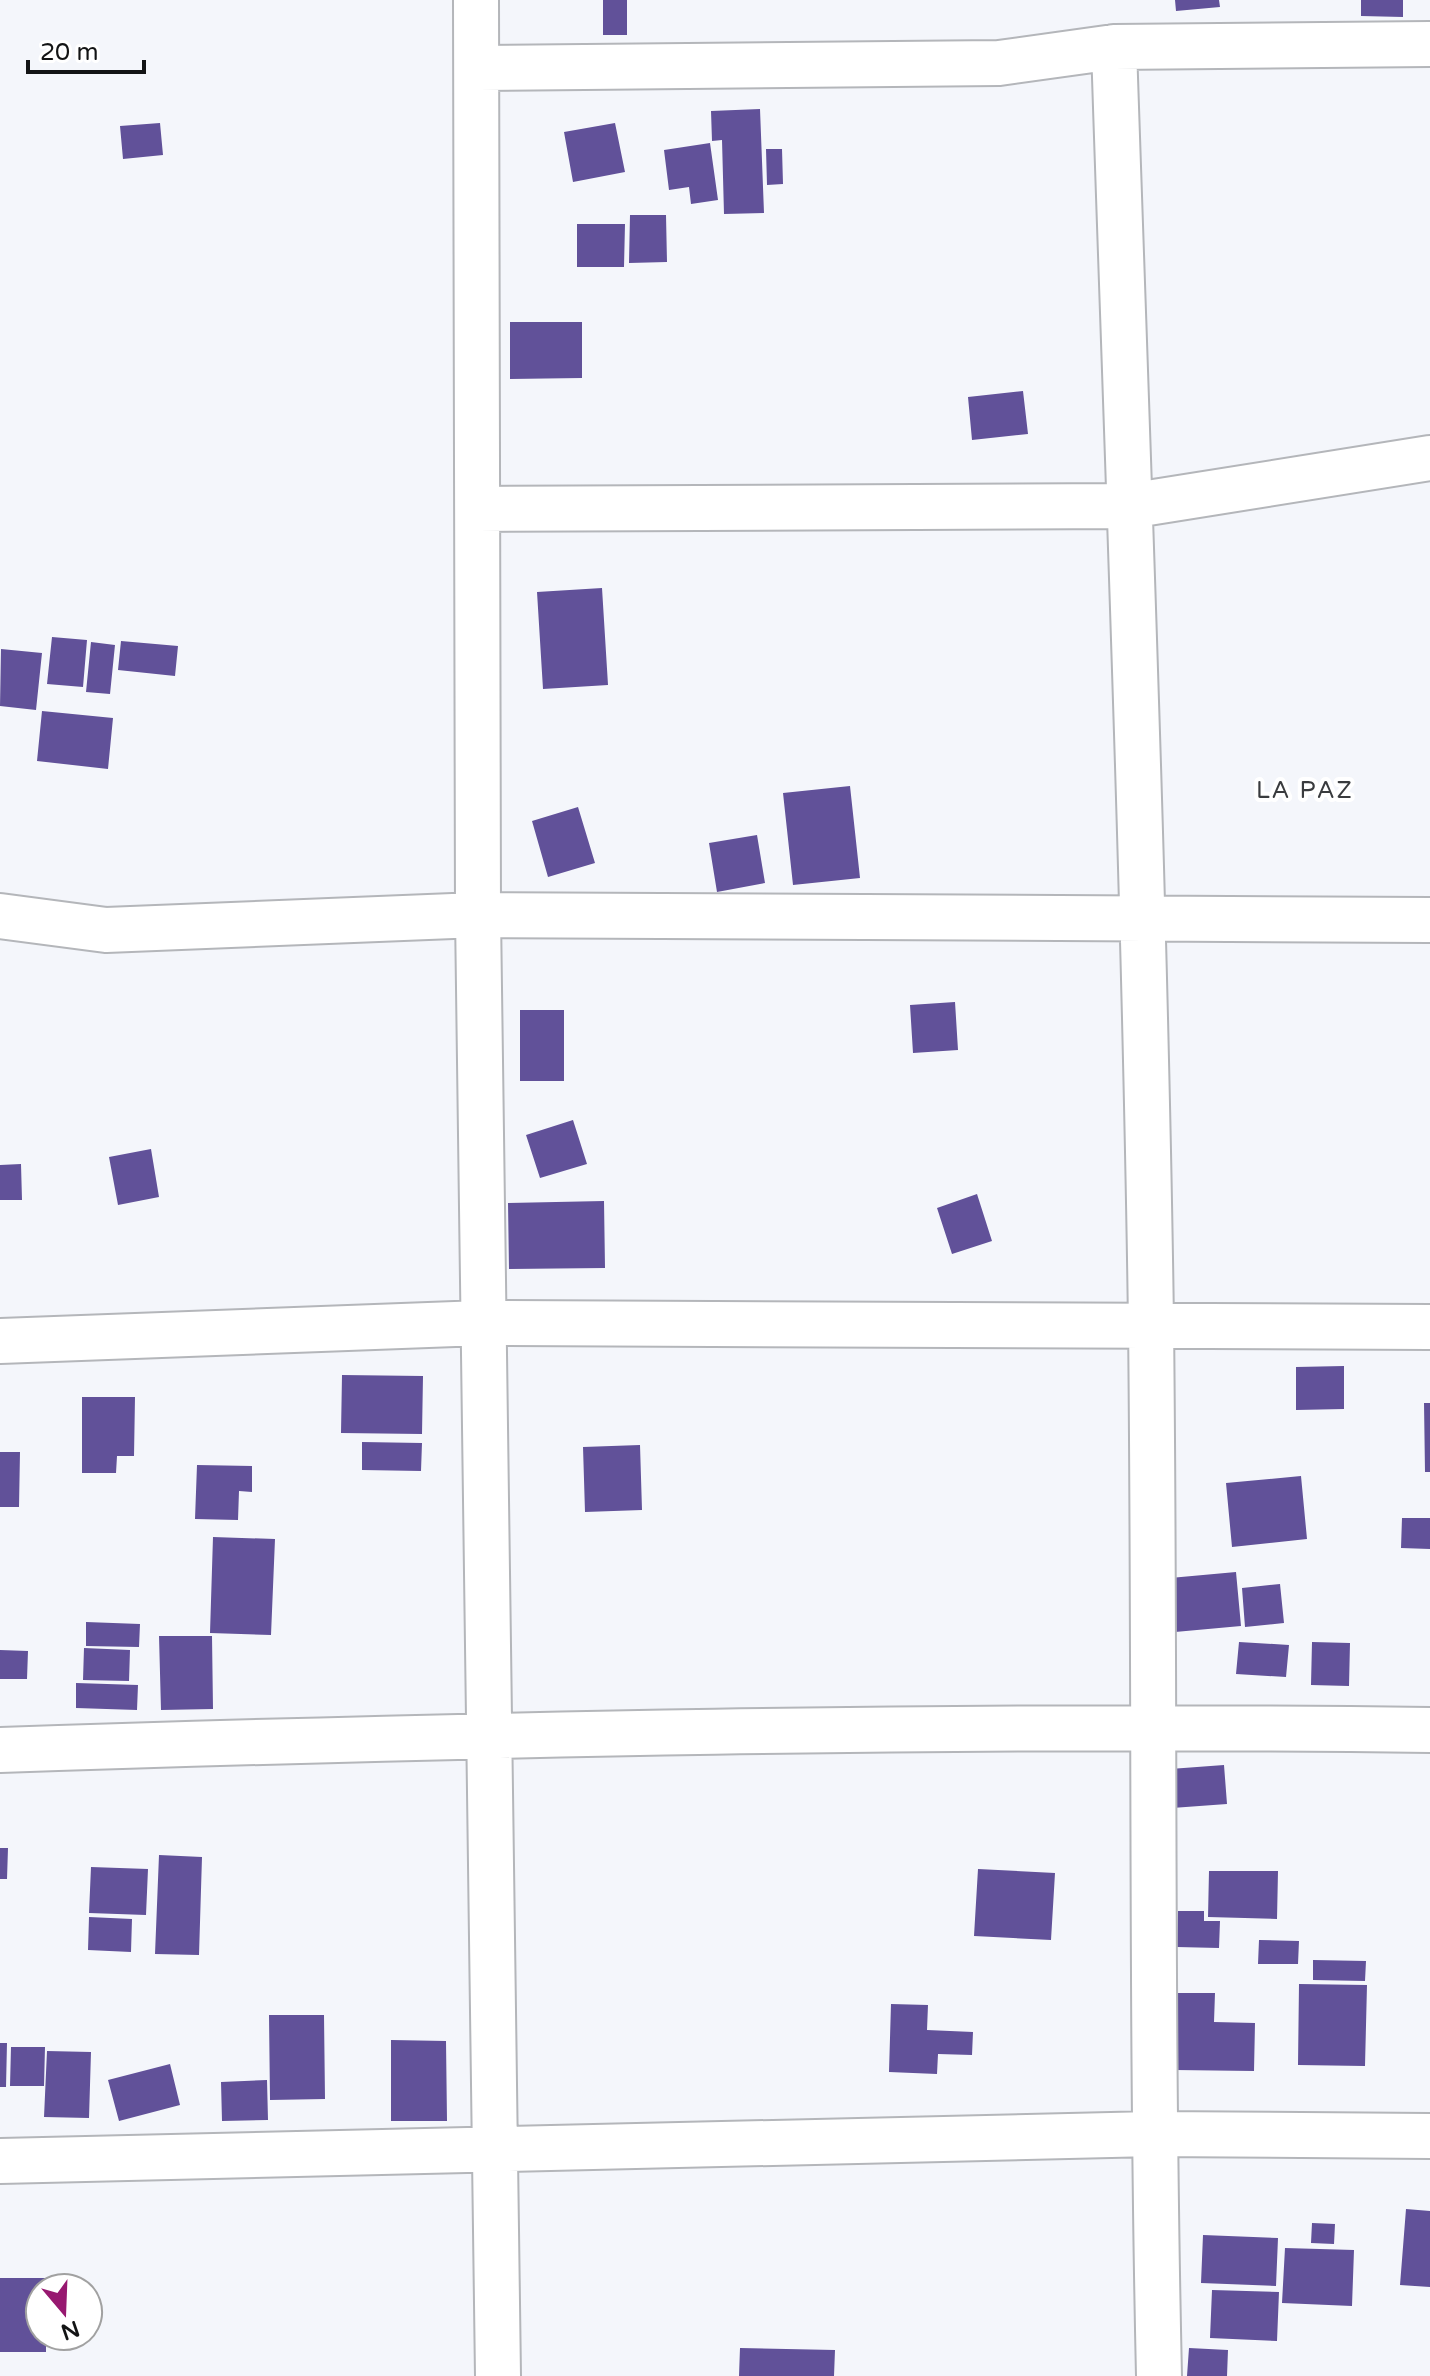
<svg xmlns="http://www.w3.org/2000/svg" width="1430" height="2376" viewBox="0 0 1430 2376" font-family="'Varela Round',sans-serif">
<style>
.building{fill:#615199}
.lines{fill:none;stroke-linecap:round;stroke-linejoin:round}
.minor-casing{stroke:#b4b6ba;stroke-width:48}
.minor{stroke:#fff;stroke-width:44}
.labels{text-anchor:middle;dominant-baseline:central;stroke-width:8;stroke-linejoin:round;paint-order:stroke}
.neighbourhood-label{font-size:24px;letter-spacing:2px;fill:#393b3e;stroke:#fff}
</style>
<rect width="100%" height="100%" fill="#f4f6fb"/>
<path class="building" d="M 603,0 L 627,0 L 627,35 L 603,35 Z
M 1175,0 L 1219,0 L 1220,7 L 1176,11 Z
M 1361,0 L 1403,0 L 1403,17 L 1361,16 Z
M 760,109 L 764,213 L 724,214 L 722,140 L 712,141 L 711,111 Z
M 160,123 L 163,155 L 123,159 L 120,126 Z
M 615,123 L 625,172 L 573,182 L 564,132 Z
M 710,143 L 718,200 L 691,204 L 689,187 L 669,190 L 664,150 Z
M 766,149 L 782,149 L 783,184 L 767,185 Z
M 630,215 L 666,215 L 667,262 L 629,263 Z
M 577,224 L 625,224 L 624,267 L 577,267 Z
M 510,322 L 582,322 L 582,378 L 510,379 Z
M 1023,391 L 1028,434 L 972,440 L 968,397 Z
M 602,588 L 608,685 L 543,689 L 537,592 Z
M 52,637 L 87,640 L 83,687 L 47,684 Z
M 121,641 L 178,646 L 175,676 L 118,670 Z
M 91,642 L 115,645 L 110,694 L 86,692 Z
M 1,649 L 42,653 L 36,710 L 0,706 Z
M 42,711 L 113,718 L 108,769 L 37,761 Z
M 850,786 L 860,878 L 793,885 L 783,793 Z
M 578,807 L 595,863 L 548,877 L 532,821 Z
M 757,835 L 765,883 L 717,892 L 709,843 Z
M 955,1002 L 958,1050 L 913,1053 L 910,1005 Z
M 520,1010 L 564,1010 L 564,1081 L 520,1081 Z
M 573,1120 L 587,1164 L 540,1178 L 526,1135 Z
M 151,1149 L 159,1197 L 118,1205 L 109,1157 Z
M 21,1164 L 22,1200 L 0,1200 L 0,1165 Z
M 977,1194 L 992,1241 L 952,1254 L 937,1208 Z
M 604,1201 L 605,1268 L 509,1269 L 508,1203 Z
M 1344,1366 L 1344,1409 L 1296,1410 L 1296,1367 Z
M 342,1375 L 423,1376 L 422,1434 L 341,1433 Z
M 82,1397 L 135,1397 L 134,1456 L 117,1456 L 116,1473 L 82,1473 Z
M 1424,1403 L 1430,1403 L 1430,1472 L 1425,1472 Z
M 362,1442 L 422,1443 L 421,1471 L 362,1470 Z
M 640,1445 L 642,1510 L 585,1512 L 583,1447 Z
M 0,1452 L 20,1452 L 19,1507 L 0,1507 Z
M 197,1465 L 252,1466 L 252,1492 L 239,1491 L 238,1520 L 195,1519 Z
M 1301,1476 L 1307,1539 L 1232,1547 L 1226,1483 Z
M 1402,1518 L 1430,1518 L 1430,1549 L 1401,1548 Z
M 213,1537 L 275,1539 L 271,1635 L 210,1633 Z
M 1236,1572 L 1241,1626 L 1175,1632 L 1170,1578 Z
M 1280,1584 L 1284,1623 L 1245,1627 L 1242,1588 Z
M 86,1622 L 140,1624 L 139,1647 L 86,1646 Z
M 159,1636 L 212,1636 L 213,1709 L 161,1710 Z
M 1239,1642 L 1289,1645 L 1286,1677 L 1236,1674 Z
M 1312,1642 L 1350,1643 L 1349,1686 L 1311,1685 Z
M 84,1648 L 130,1650 L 129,1681 L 83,1680 Z
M 0,1650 L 28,1651 L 27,1679 L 0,1679 Z
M 76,1683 L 138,1685 L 137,1710 L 76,1708 Z
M 1224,1765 L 1227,1804 L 1172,1808 L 1170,1769 Z
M 0,1848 L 8,1848 L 7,1879 L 0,1879 Z
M 159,1855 L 202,1857 L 199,1955 L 155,1954 Z
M 91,1867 L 148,1869 L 146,1915 L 89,1913 Z
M 978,1869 L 1055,1873 L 1051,1940 L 974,1936 Z
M 1209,1871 L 1278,1871 L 1277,1919 L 1208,1917 Z
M 1178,1911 L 1204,1911 L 1204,1921 L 1220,1921 L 1219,1948 L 1177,1947 Z
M 89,1917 L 132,1919 L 131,1952 L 88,1950 Z
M 1259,1940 L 1299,1941 L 1298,1964 L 1258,1964 Z
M 1313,1960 L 1366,1961 L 1365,1981 L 1313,1980 Z
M 1299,1984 L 1367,1985 L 1365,2066 L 1298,2065 Z
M 1177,1993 L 1215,1993 L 1214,2022 L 1255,2023 L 1254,2071 L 1175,2070 Z
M 891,2004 L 928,2005 L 927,2030 L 973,2032 L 972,2055 L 938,2054 L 937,2074 L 889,2072 Z
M 269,2015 L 324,2015 L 325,2099 L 270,2100 Z
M 391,2040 L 446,2041 L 447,2121 L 391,2121 Z
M 0,2043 L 7,2043 L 6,2087 L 0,2087 Z
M 11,2047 L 45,2047 L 44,2086 L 10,2086 Z
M 47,2051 L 91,2052 L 89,2118 L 44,2117 Z
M 170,2064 L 180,2105 L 119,2121 L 108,2080 Z
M 267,2080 L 268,2120 L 222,2121 L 221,2082 Z
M 1406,2209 L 1430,2211 L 1430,2287 L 1400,2285 Z
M 1312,2223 L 1335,2224 L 1334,2244 L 1311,2243 Z
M 1203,2235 L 1278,2238 L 1276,2286 L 1201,2283 Z
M 1285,2248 L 1354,2250 L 1352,2306 L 1282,2303 Z
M 0,2278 L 47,2278 L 47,2288 L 40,2288 L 40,2336 L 46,2336 L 46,2352 L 0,2352 Z
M 1212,2290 L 1279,2292 L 1277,2341 L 1210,2338 Z
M 740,2348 L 835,2350 L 834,2376 L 739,2376 Z
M 1189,2348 L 1228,2350 L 1227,2376 L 1187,2376 Z"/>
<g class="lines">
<g class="minor-casing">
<path id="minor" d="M 476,0 L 478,915 L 498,2376
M 1114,47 C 1128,472 1145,897 1151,1323 C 1155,1674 1151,2025 1159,2376
M 478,68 L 999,63 L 1114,47 L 1430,44
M 478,509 L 1129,506 L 1430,458
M 0,916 L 106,930 L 478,915 L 1430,920
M 0,1341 L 482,1323 L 1430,1327
M 0,1750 C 477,1734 953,1724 1430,1730
M 0,2161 L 1153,2134 L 1430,2136"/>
</g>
<use href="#minor" class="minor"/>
</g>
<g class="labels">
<g class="neighbourhood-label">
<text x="1305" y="790">LA PAZ</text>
</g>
</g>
<g transform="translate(64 2312) rotate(161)"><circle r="38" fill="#ffffff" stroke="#a1a1a1" stroke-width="2"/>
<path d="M0-6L14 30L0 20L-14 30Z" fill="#971870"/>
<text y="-12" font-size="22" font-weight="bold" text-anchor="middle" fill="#131415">N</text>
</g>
<path d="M28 60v12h116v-12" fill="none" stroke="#131415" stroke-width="4"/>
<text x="40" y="60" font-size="24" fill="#131415" stroke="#ffffff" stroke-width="6" paint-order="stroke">20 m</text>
</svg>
